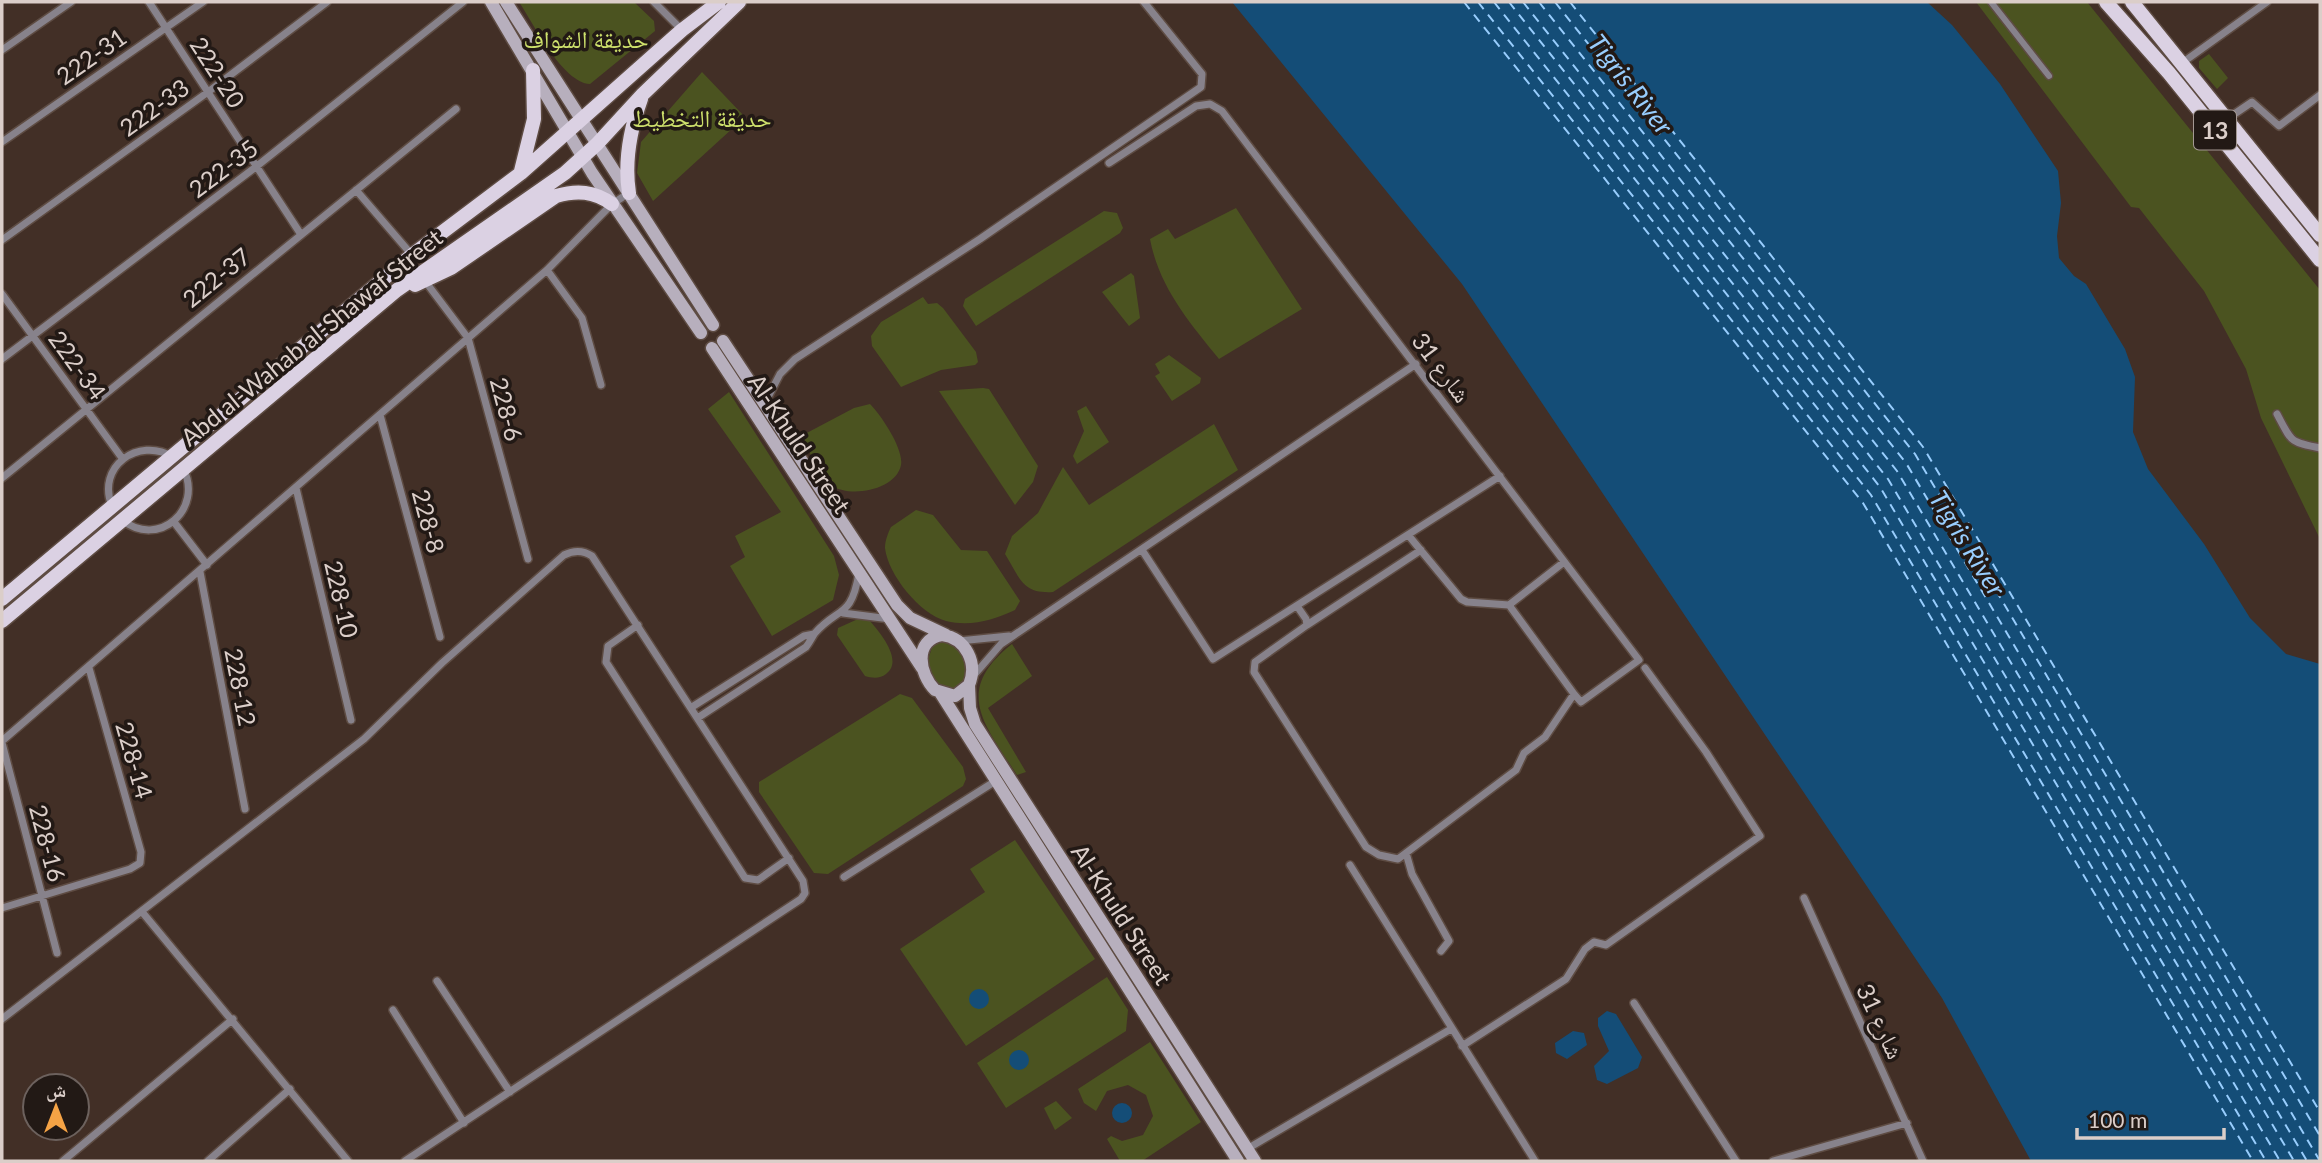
<svg xmlns="http://www.w3.org/2000/svg" width="2322" height="1163" viewBox="0 0 2322 1163" font-family="Lato,'Noto Naskh Arabic',sans-serif">
<style>
.green{fill:#4b5320}
.water{fill:#144d77}
.lines{fill:none;stroke-linecap:round;stroke-linejoin:round}
.ferry{stroke:#98cdfd;stroke-width:2;stroke-dasharray:9 7;stroke-linecap:butt}
.pedestrian-casing{stroke:#5e4c43;stroke-width:9}
.minor-casing{stroke:#5e4c43;stroke-width:10}
.secondary-casing{stroke:#5e4c43;stroke-width:15}
.primary-casing{stroke:#5e4c43;stroke-width:17}
.pedestrian{stroke:#87828b;stroke-width:6}
.minor{stroke:#87828b;stroke-width:7}
.secondary{stroke:#b7afbd;stroke-width:12}
.primary{stroke:#dbd1e3;stroke-width:14}
.labels{text-anchor:middle;dominant-baseline:central;stroke-width:7;stroke-linejoin:round;paint-order:stroke}
.shield{fill:#221915;stroke:#a49893;stroke-width:2}
.shield-label{font-size:23px;font-weight:bold;fill:#dbcec9}
.park-label{font-size:24px;fill:#cee16c;stroke:#221915}
.street-label{font-size:24px;fill:#dbcec9;stroke:#221915}
.water-label{font-size:26px;font-style:italic;fill:#98cdfd;stroke:#221915}
</style>
<rect width="100%" height="100%" fill="#422f26"/>
<path class="green" d="M 519,2 L 634,2 L 654,21 L 655,31 L 590,84 C 563,83 533,23 519,2 Z
M 1976,2 L 2087,2 L 2320,290 L 2320,539 L 2261,418 L 2246,369 L 2204,291 L 2139,208 L 2131,207 Z
M 2209,54 L 2228,78 L 2217,89 L 2199,68 L 2199,61 Z
M 702,72 L 745,117 L 653,201 L 637,173 L 641,142 Z
M 1236,208 L 1302,309 L 1219,359 C 1189,322 1159,287 1150,239 L 1168,229 L 1175,239 Z
M 1104,211 L 1117,213 L 1123,228 L 1120,233 L 976,326 L 963,306 L 965,299 Z
M 1131,273 L 1134,276 L 1140,318 L 1129,326 L 1102,292 Z
M 923,297 L 928,304 L 937,303 L 943,308 L 976,352 L 978,362 L 975,365 L 941,370 L 901,387 L 872,346 L 871,336 L 881,322 Z
M 1169,355 L 1201,378 L 1200,383 L 1172,401 L 1155,376 L 1160,373 L 1155,364 Z
M 983,388 L 989,389 L 1038,466 L 1033,482 L 1015,505 L 939,391 Z
M 729,392 L 834,556 L 839,575 L 833,600 L 772,636 L 730,566 L 745,557 L 735,536 L 781,512 L 708,409 Z
M 870,404 C 881,415 904,449 901,465 C 896,490 851,498 832,486 C 822,480 807,447 801,436 L 854,408 Z
M 1086,406 L 1109,442 L 1077,464 L 1073,456 L 1084,431 L 1077,411 Z
M 1214,424 L 1238,470 L 1053,592 C 1022,594 1020,578 1005,554 L 1012,536 L 1038,513 L 1063,467 L 1089,505 Z
M 916,510 L 933,515 L 961,550 L 987,551 L 1020,601 L 1015,610 C 993,620 971,627 946,621 C 920,614 888,575 885,548 C 885,541 888,533 891,527 Z
M 858,619 L 869,620 C 880,632 904,661 886,674 C 880,679 872,678 865,676 L 837,635 L 838,628 Z
M 946,641 C 963,649 968,662 967,680 L 954,691 L 935,684 L 926,665 L 933,645 Z
M 1012,644 L 1032,676 L 988,708 L 1026,772 L 1017,775 C 985,725 952,691 1012,644 Z
M 900,694 L 912,698 L 963,767 L 966,779 L 963,786 L 828,874 L 814,873 L 759,792 L 759,782 Z
M 1015,840 L 1095,959 L 966,1046 L 900,949 L 985,892 L 970,869 Z
M 1107,977 L 1128,1010 L 1126,1031 L 1006,1108 L 977,1063 Z
M 1150,1042 L 1201,1122 L 1142,1161 L 1120,1161 L 1107,1139 L 1111,1136 L 1122,1141 L 1143,1135 L 1153,1116 L 1146,1095 L 1128,1085 L 1107,1091 L 1096,1111 L 1084,1103 L 1078,1089 Z
M 1056,1101 L 1072,1118 L 1055,1130 L 1044,1108 Z"/>
<path class="water" d="M 1232,2 L 1927,2 L 1952,25 L 2000,84 L 2058,171 L 2061,203 L 2057,236 L 2059,258 L 2074,276 L 2086,284 L 2125,349 L 2135,377 L 2133,432 L 2148,469 L 2204,544 L 2250,618 L 2286,654 L 2320,664 L 2320,1161 L 2031,1161 L 1942,998 L 1462,284 Z
M969 999a10 10 0 1 1 20 0a10 10 0 1 1-20 0Z
M 1607,1011 L 1616,1014 L 1642,1057 L 1638,1068 L 1607,1084 L 1597,1080 L 1594,1066 L 1609,1051 L 1598,1026 L 1598,1018 Z
M 1573,1031 L 1584,1033 L 1587,1045 L 1567,1059 L 1556,1053 L 1555,1043 Z
M1009 1060a10 10 0 1 1 20 0a10 10 0 1 1-20 0Z
M1112 1113a10 10 0 1 1 20 0a10 10 0 1 1-20 0Z"/>
<g class="lines">
<path class="ferry" d="M 1464,2 L 1863,503 L 2253,1161
M 1478,2 L 1871,495 L 2266,1161
M 1494,2 L 1880,487 L 2280,1161
M 1509,2 L 1888,479 L 2294,1161
M 1523,2 L 1897,471 L 2307,1161
M 1539,2 L 1906,463 L 2320,1161
M 1555,2 L 1915,454 L 2320,1136
M 1570,2 L 1923,447 L 2320,1112"/>
<g class="pedestrian-casing">
<path id="pedestrian" d="M 1991,2 L 2049,76"/>
</g>
<g class="minor-casing">
<path id="minor" d="M 149,2 L 300,233
M 654,2 L 682,30
M 2,50 L 71,2
M 2182,63 L 2267,2
M 2227,119 L 2252,102 L 2279,126 L 2320,95
M 2,142 L 203,2
M 1109,163 L 1196,106 L 1210,104 L 1222,111 L 1639,660 L 1581,702 L 1574,694
M 356,190 L 412,255
M 2,240 L 208,92 L 327,2
M 547,270 L 582,318 L 601,385
M 425,281 L 468,338 L 528,559
M 2,294 L 122,458
M 2,359 L 257,166 L 463,2
M 765,403 L 780,374 L 795,359 L 980,239 L 1201,87 L 1202,74 L 1144,2
M 2277,414 C 2292,442 2289,442 2320,448
M 380,415 L 440,637
M 2,478 L 456,109
M 296,488 L 351,720
M 112,506 C 96,467 138,436 173,457
M 122,520 C 159,549 204,509 183,468
M 174,522 L 207,565
M 1142,550 L 1213,659 L 1500,476
M 200,572 L 245,809
M 1509,605 L 1564,562
M 1297,606 L 1306,619 L 1307,625 L 1255,662 L 1254,672 L 1366,847 L 1379,855 L 1398,859 L 1516,770 L 1524,753 L 1545,737 L 1574,694 L 1509,605 L 1467,602 L 1461,599 L 1409,536
M 843,613 L 890,619
M 638,625 L 608,646 L 606,662 L 745,878 L 758,880 L 789,858
M 1307,625 L 1421,550
M 959,641 L 1009,636
M 974,675 L 1001,644 L 1416,364
M 692,707 L 804,636 L 814,634
M 699,717 L 806,647 C 810,642 812,637 815,633 C 839,606 851,619 859,573
M 2,741 L 547,270 L 612,204 L 629,193
M 2,743 L 57,953
M 1406,853 L 1412,874 L 1449,941 L 1441,951
M 1350,865 L 1535,1161
M 844,877 L 994,782
M 1804,898 L 1923,1161
M 2,908 L 130,869 L 140,863 L 141,852 L 89,668
M 143,913 L 348,1161
M 437,981 L 510,1092
M 1634,1003 L 1736,1161
M 393,1010 L 464,1123
M 2,1019 L 364,739 L 442,663 L 564,555 C 574,550 583,550 592,556 L 803,881 L 805,893 L 801,899 L 405,1161
M 1462,1046 L 1566,979 L 1585,949 L 1594,942 L 1606,945 L 1760,836 L 1706,752 L 1645,668
M 1247,1149 L 1451,1029
M 63,1161 L 233,1019
M 208,1161 L 290,1089
M 1773,1161 L 1907,1123"/>
</g>
<g class="secondary-casing">
<path id="secondary" d="M 491,2 L 592,173 L 701,333
M 506,2 L 713,325
M 723,341 L 897,605 L 910,618 L 946,635
M 712,348 L 922,668
M 942,635 C 966,638 978,663 969,685 L 955,696 L 935,690 C 919,674 913,640 942,635 Z
M 969,685 L 970,708 L 975,724 L 1255,1161
M 941,694 L 1238,1161"/>
</g>
<g class="primary-casing">
<path id="primary" d="M 2106,2 L 2169,73 L 2320,260
M 2132,2 L 2320,235
M 521,171 L 534,119 L 533,70
M 629,193 C 624,161 630,130 641,99
M 415,285 L 451,268 L 556,196 C 577,190 594,191 612,204
M 2,599 L 412,255 L 521,173 L 682,30 L 719,2
M 2,621 L 397,290 L 565,173 L 597,144 L 643,94 L 739,2"/>
</g>
<use href="#pedestrian" class="pedestrian"/>
<use href="#minor" class="minor"/>
<use href="#secondary" class="secondary"/>
<use href="#primary" class="primary"/>
</g>
<g class="labels">
<rect class="shield" x="2194" y="110.5" width="42" height="39" rx="5"/>
<g class="shield-label">
<text x="2215" y="130">13</text>
</g>
<g class="park-label">
<text x="586" y="38">حديقة الشواف</text>
<text x="702" y="117">حديقة التخطيط</text>
</g>
<g class="street-label">
<text transform="translate(91 56) rotate(-35)">222-31</text>
<text transform="translate(218 72) rotate(57)">222-20</text>
<text transform="translate(154 107) rotate(-36)">222-33</text>
<text transform="translate(223 168) rotate(-37)">222-35</text>
<text transform="translate(216 277) rotate(-39)">222-37</text>
<text transform="translate(311 337) rotate(-39)">Abd al-Wahab al-Shawaf Street</text>
<text transform="translate(78 365) rotate(54)">222-34</text>
<text transform="translate(1442 367) rotate(53)">شارع 31</text>
<text transform="translate(507 409) rotate(75)">228-6</text>
<text transform="translate(800 443) rotate(56)">Al-Khuld Street</text>
<text transform="translate(429 521) rotate(75)">228-8</text>
<text transform="translate(342 599) rotate(77)">228-10</text>
<text transform="translate(241 687) rotate(79)">228-12</text>
<text transform="translate(135 760) rotate(74)">228-14</text>
<text transform="translate(48 843) rotate(75)">228-16</text>
<text transform="translate(1122 914) rotate(57)">Al-Khuld Street</text>
<text transform="translate(1881 1021) rotate(65)">شارع 31</text>
</g>
<g class="water-label">
<text transform="translate(1631 84) rotate(52)">Tigris River</text>
<text transform="translate(1968 543) rotate(58)">Tigris River</text>
</g>
</g>
<rect width="2322" height="1163" fill="none" stroke="#dbcec9" stroke-width="7"/>
<g transform="translate(56 1107)"><circle r="33" fill="#221915" stroke="#6c615d" stroke-width="2"/>
<path d="M0-5L12 26L0 18L-12 26Z" fill="#f5a345"/>
<text y="-10" font-size="19" font-weight="bold" text-anchor="middle" fill="#dbcec9">ش</text>
</g>
<path d="M2077 1128v10h147v-10" fill="none" stroke="#dbcec9" stroke-width="3.5"/>
<text x="2088" y="1128" font-size="21" fill="#dbcec9" stroke="#221915" stroke-width="5" paint-order="stroke">100 m</text>
</svg>
